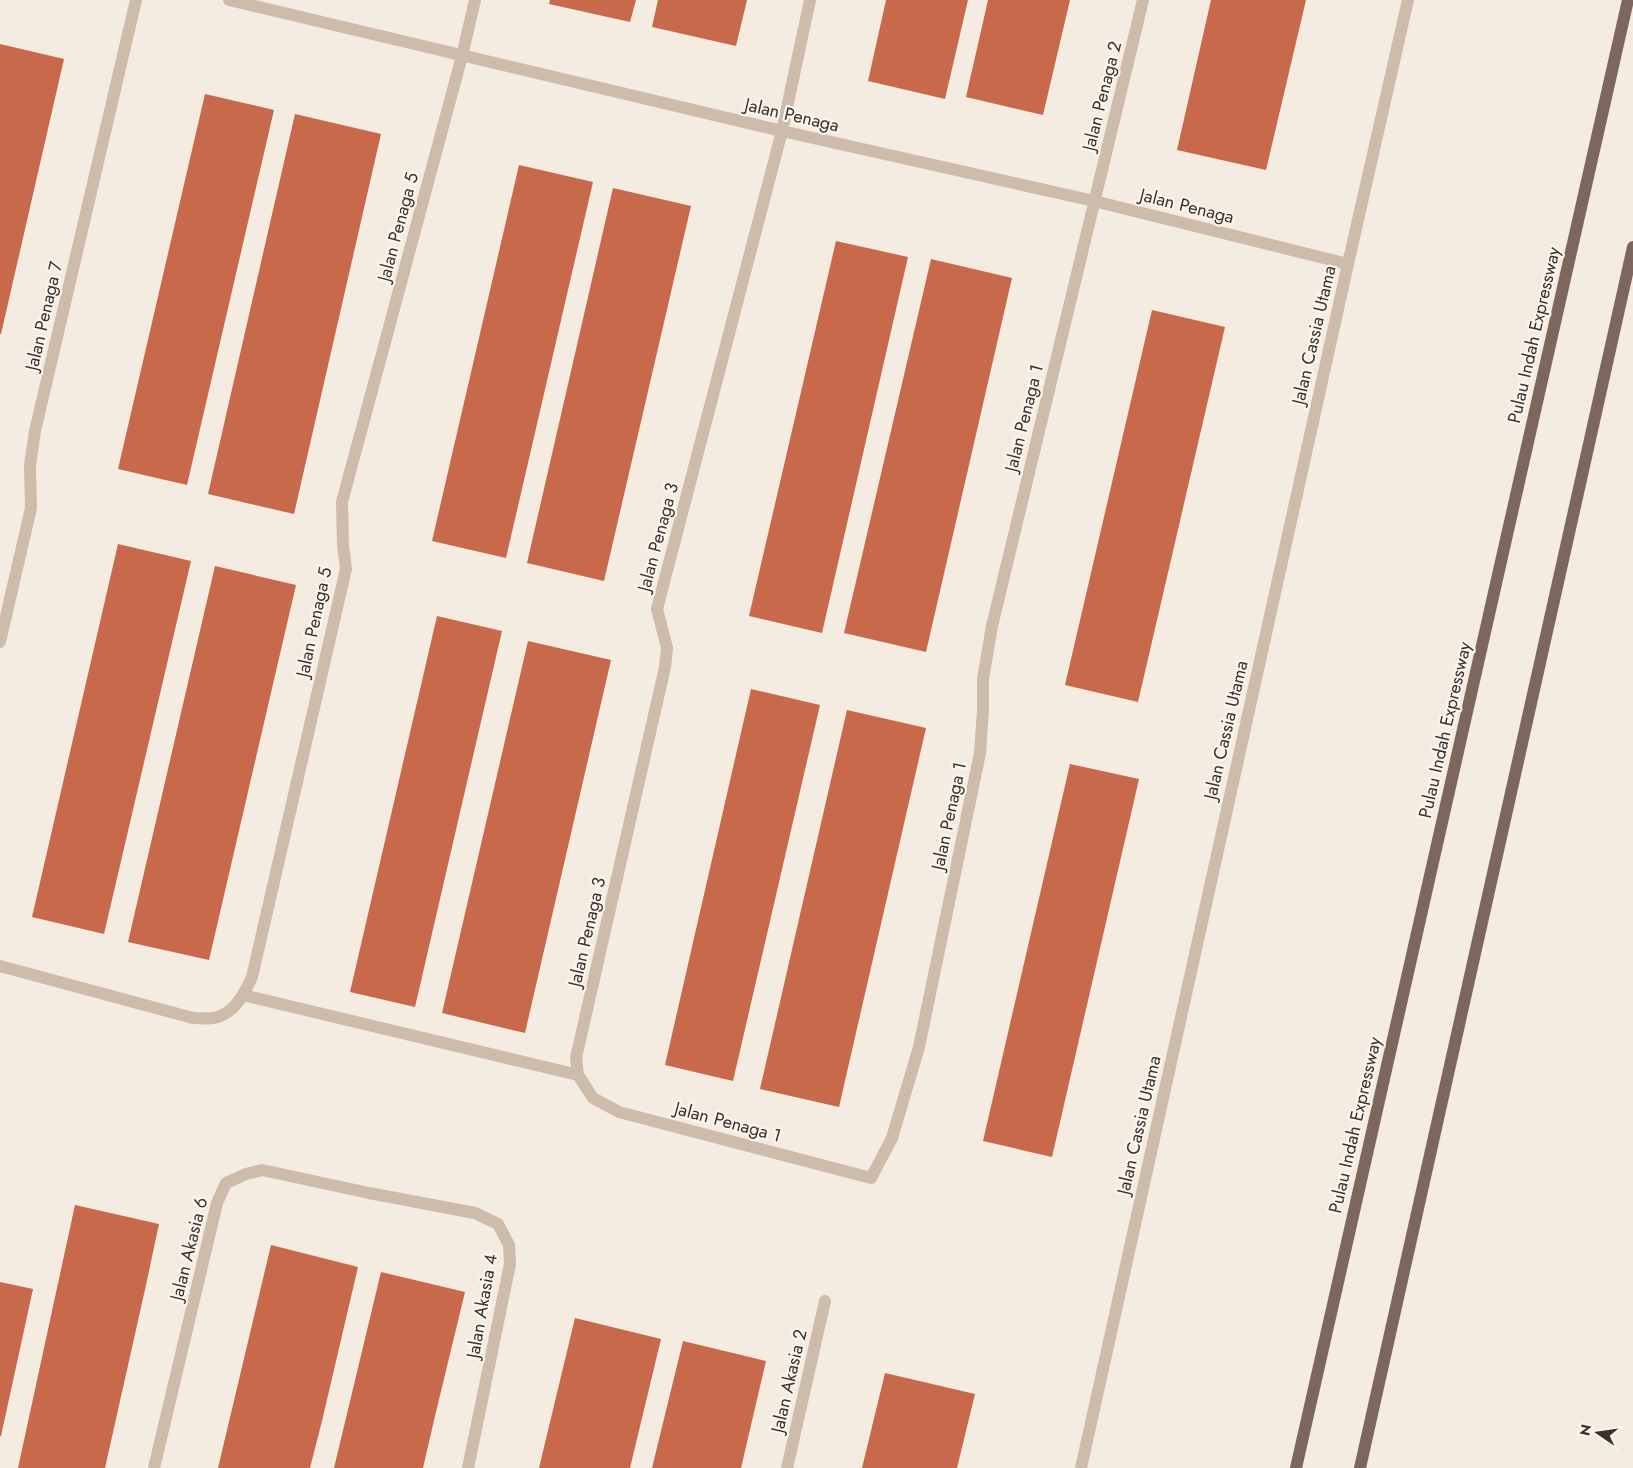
<svg xmlns="http://www.w3.org/2000/svg" width="1633" height="1468" viewBox="0 0 1633 1468" font-family="Jost,sans-serif">
<style>
.building{fill:#c8694b}
.lines{fill:none;stroke-linecap:round;stroke-linejoin:round}
.minor{stroke:#cdbbac;stroke-width:12}
.major{stroke:#7d675c;stroke-width:12}
.labels{text-anchor:middle;dominant-baseline:central;stroke-width:4.5;stroke-linejoin:round;paint-order:stroke}
.street-label{font-size:18px;fill:#3b302b;stroke:#fbf5ee}
</style>
<rect width="100%" height="100%" fill="#f4ebe1"/>
<path class="building" d="M 550,0 L 636,0 L 630,22 L 549,4 Z
M 658,0 L 747,0 L 736,46 L 652,27 Z
M 886,0 L 968,0 L 945,99 L 868,81 Z
M 988,0 L 1070,0 L 1043,115 L 966,97 Z
M 1211,0 L 1306,0 L 1266,170 L 1177,150 Z
M 0,44 L 64,59 L 1,334 L 0,334 Z
M 205,94 L 274,110 L 187,485 L 118,469 Z
M 295,114 L 381,134 L 294,514 L 208,494 Z
M 519,165 L 593,182 L 506,558 L 432,541 Z
M 613,188 L 691,206 L 604,581 L 527,563 Z
M 836,241 L 908,257 L 822,633 L 749,616 Z
M 931,259 L 1012,278 L 926,652 L 844,633 Z
M 1152,310 L 1225,327 L 1138,702 L 1065,685 Z
M 118,544 L 191,561 L 104,934 L 32,917 Z
M 215,566 L 296,585 L 209,960 L 128,942 Z
M 437,616 L 502,631 L 415,1007 L 350,992 Z
M 528,641 L 611,660 L 525,1033 L 442,1013 Z
M 751,689 L 820,705 L 733,1081 L 665,1065 Z
M 847,710 L 926,728 L 839,1107 L 760,1089 Z
M 1070,764 L 1139,779 L 1052,1157 L 983,1141 Z
M 75,1205 L 159,1224 L 146,1285 L 105,1468 L 18,1468 Z
M 271,1245 L 358,1267 L 322,1421 L 310,1468 L 218,1468 Z
M 381,1272 L 465,1292 L 435,1416 L 423,1468 L 334,1468 Z
M 0,1282 L 33,1289 L 1,1436 L 0,1436 Z
M 575,1318 L 661,1339 L 630,1468 L 539,1468 Z
M 683,1341 L 766,1361 L 741,1468 L 652,1468 Z
M 885,1373 L 975,1394 L 957,1468 L 862,1468 Z"/>
<g class="lines">
<path class="minor" d="M 229,0 L 782,131 L 1094,201 L 1348,264
M 810,0 L 782,131 L 657,609 L 667,648 L 665,667 L 576,1058 L 578,1075 L 593,1098 L 619,1112 L 871,1178 L 892,1138 L 919,1047 L 980,753 L 983,710 L 983,679 L 992,626 L 1143,0
M 0,642 L 31,508 L 30,465 L 35,431 L 136,0
M 0,966 L 193,1018 C 200,1018 207,1019 213,1018 C 234,1015 244,994 252,977 L 346,569 L 343,545 L 342,502 L 462,56 L 475,0
M 243,995 L 578,1075
M 154,1468 L 217,1203 L 226,1183 L 246,1174 L 262,1170 L 369,1193 L 475,1213 L 498,1224 L 509,1245 L 510,1264 L 468,1468
M 787,1468 L 825,1301
M 1081,1468 L 1348,264 L 1408,0"/>
<path class="major" d="M 1296,1468 L 1628,0
M 1360,1468 L 1633,247"/>
</g>
<g class="labels">
<g class="street-label">
<text transform="translate(1102 96) rotate(-76)">Jalan Penaga 2</text>
<text transform="translate(792 115) rotate(13)">Jalan Penaga</text>
<text transform="translate(1187 206) rotate(14)">Jalan Penaga</text>
<text transform="translate(398 227) rotate(-75)">Jalan Penaga 5</text>
<text transform="translate(44 316) rotate(-77)">Jalan Penaga 7</text>
<text transform="translate(1314 335) rotate(-77)">Jalan Cassia Utama</text>
<text transform="translate(1534 335) rotate(-77)">Pulau Indah Expressway</text>
<text transform="translate(1024 418) rotate(-76)">Jalan Penaga 1</text>
<text transform="translate(658 537) rotate(-75)">Jalan Penaga 3</text>
<text transform="translate(314 622) rotate(-78)">Jalan Penaga 5</text>
<text transform="translate(1226 730) rotate(-77)">Jalan Cassia Utama</text>
<text transform="translate(1445 730) rotate(-77)">Pulau Indah Expressway</text>
<text transform="translate(949 816) rotate(-78)">Jalan Penaga 1</text>
<text transform="translate(587 932) rotate(-77)">Jalan Penaga 3</text>
<text transform="translate(728 1122) rotate(15)">Jalan Penaga 1</text>
<text transform="translate(1139 1125) rotate(-77)">Jalan Cassia Utama</text>
<text transform="translate(1355 1125) rotate(-77)">Pulau Indah Expressway</text>
<text transform="translate(189 1249) rotate(-76)">Jalan Akasia 6</text>
<text transform="translate(482 1306) rotate(-80)">Jalan Akasia 4</text>
<text transform="translate(789 1381) rotate(-77)">Jalan Akasia 2</text>
</g>
</g>
<g transform="translate(1598 1433) rotate(283)" stroke="#fbf5ee" stroke-width="4" paint-order="stroke">
<path d="M0-4L9 19L0 12L-9 19Z" fill="#3b302b"/>
<text y="-8" font-size="14" font-weight="bold" text-anchor="middle" fill="#3b302b">N</text>
</g>
</svg>
